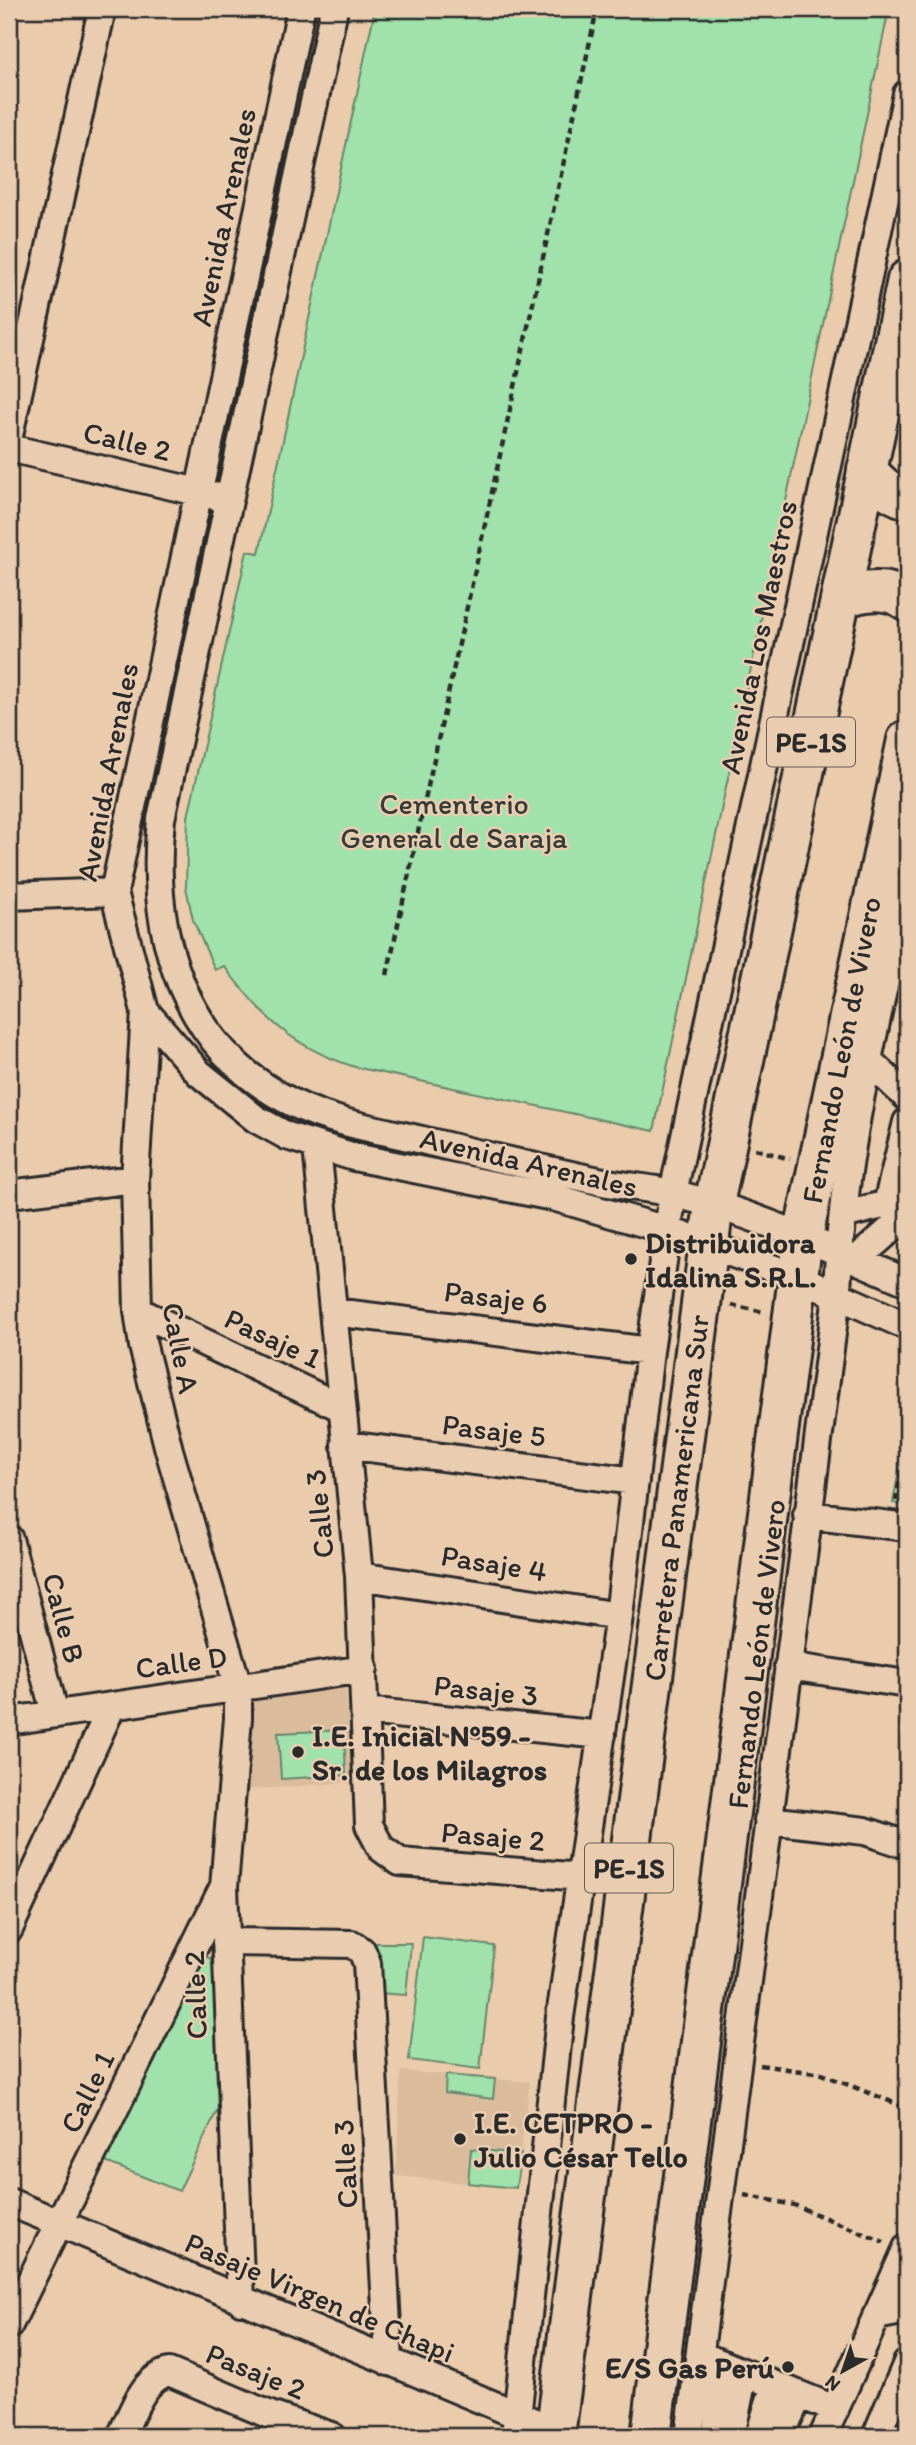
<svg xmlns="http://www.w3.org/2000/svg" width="916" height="2445" viewBox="0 0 916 2445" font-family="Itim,sans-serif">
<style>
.built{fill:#dabc9d}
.green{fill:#a1e1ab;stroke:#66866b;stroke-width:2}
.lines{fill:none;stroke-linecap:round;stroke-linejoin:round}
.minor-casing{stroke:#2b2b2b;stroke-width:32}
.highway-casing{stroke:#2b2b2b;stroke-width:44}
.path{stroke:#2b2b2b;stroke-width:4.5;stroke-dasharray:7 5;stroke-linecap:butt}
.minor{stroke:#eacdb0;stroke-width:26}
.highway{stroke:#eacdb0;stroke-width:38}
.poi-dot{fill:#2b2b2b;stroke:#eacdb0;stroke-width:2.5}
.labels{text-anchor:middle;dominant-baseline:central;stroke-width:5;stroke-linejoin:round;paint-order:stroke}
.shield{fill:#eacdb0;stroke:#645c53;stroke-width:2}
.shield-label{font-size:28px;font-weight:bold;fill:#2b2b2b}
.street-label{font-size:30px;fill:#2b2b2b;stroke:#eacdb0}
.park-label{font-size:30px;fill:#373d38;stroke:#eacdb0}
.poi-label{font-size:30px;font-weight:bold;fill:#2b2b2b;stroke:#eacdb0;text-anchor:start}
</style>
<rect width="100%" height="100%" fill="#eacbab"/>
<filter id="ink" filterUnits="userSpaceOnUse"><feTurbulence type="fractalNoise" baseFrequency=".0143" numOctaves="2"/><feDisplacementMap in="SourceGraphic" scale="14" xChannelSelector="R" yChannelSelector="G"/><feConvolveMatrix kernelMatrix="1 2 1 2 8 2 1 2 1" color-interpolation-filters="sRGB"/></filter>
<g filter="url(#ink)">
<path class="built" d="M 345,1682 L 353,1782 L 245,1790 L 247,1694 Z
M 401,2071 L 530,2082 L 516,2188 L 396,2176 Z"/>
<path class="green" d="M 375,9 L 889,9 L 654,1131 L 355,1067 C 292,1047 263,1018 224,966 L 215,970 L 193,920 L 186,887 L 188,817 L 247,551 L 259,553 Z
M 907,1426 L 907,1505 L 893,1503 Z
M 344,1730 L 346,1775 L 281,1779 L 278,1733 Z
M 423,1937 L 494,1946 L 480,2069 L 409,2060 Z
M 375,1943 L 411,1943 L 406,1995 L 377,1993 Z
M 204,1954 L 217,1964 L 222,2100 L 179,2191 L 98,2159 Z
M 446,2075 L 495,2079 L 493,2099 L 445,2093 Z
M 471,2149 L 521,2154 L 516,2188 L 468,2183 Z"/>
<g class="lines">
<g class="minor-casing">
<path id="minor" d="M 301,9 L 114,892 L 145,1011 L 199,1073 L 256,1119 L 287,1136 L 354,1157 L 553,1197 L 667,1230 L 797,1277 L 907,1326
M 334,9 L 161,819 C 149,935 183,1050 295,1104 C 334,1123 380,1130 422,1140 C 484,1155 545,1170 608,1183 C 630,1187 653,1188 675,1194 C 756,1213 832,1250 907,1282
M 9,435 L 102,9
M 9,448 L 215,496
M 9,896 L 114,892
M 145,1011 L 135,1179 L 138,1311 L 143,1346 L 169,1450 L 238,1687 L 238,1718 L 224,1887 L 241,2301
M 869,1061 L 907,1097
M 317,1147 L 359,1576 L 369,1825 L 381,1848 L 400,1862 L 581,1877
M 9,1194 L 135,1179
M 843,1215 L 887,1204 L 907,1122
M 856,1260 L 899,1222 L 907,1224
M 138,1311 L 342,1408
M 334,1312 L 650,1351
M 345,1445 L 635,1481
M 807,1515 L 907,1527
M 9,1539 L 55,1714
M 359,1576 L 619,1616
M 788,1666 L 907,1684
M 365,1711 L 602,1735
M 9,1721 L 364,1669
M 768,1820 L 865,1831 L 907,1845
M 9,1929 L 112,1706
M 226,1942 L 352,1944 L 362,1951 L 367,1963 L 389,2362
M 9,2202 L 556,2431
M 876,2316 L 907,2310
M 9,2325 L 222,1890
M 700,2355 L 835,2409
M 121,2436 C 133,2412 142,2379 169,2372 L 270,2415 L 331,2436
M 515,2436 L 560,2017 L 619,1616 L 650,1351 L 673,1193 L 907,94
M 689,2436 L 837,1295 C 841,1156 877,1019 907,884
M 716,2436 L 722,2364
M 731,2436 L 744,2373
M 759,2436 L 775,2385
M 780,2436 L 799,2395
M 823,2436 L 907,2248
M 876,2436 L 907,2363"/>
</g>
<g class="highway-casing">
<path id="highway" d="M 867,469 C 878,484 889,493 907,499
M 841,599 C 863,590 887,586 907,601
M 555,2436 L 714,1204 L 907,280
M 651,2436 L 803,1237 L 907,740"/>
</g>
<path class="path" d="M 387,975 L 597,9
M 755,1149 L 790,1159
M 731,1305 L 764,1312
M 896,1501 L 907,1437
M 760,2065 L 821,2074 L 907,2108
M 744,2195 L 794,2205 L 884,2242"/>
<use href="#minor" class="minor"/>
<use href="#highway" class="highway"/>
</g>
</g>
<g class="poi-dot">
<circle cx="631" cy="1259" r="7"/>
<circle cx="298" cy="1752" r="7"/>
<circle cx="460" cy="2139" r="7"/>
<circle cx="788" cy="2367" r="7"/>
</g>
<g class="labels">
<g class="shield">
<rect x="767" y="717.5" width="88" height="49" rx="5"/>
<rect x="585" y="1843.5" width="88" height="49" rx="5"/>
</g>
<g class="shield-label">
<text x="811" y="742">PE-1S</text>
<text x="629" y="1868">PE-1S</text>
</g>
<g class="street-label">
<text transform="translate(223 217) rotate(-78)">Avenida Arenales</text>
<text transform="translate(127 441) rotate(13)">Calle 2</text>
<text transform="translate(758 637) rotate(-78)">Avenida Los Maestros</text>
<text transform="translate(107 772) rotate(-79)">Avenida Arenales</text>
<text transform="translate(841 1050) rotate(-79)">Fernando León de Vivero</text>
<text transform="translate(529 1162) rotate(13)">Avenida Arenales</text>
<text transform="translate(496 1297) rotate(7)">Pasaje 6</text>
<text transform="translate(273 1338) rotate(25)">Pasaje 1</text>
<text transform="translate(181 1348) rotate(79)">Calle A</text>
<text transform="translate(494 1430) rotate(7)">Pasaje 5</text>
<text transform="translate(676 1498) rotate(-83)">Carretera Panamericana Sur</text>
<text transform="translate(319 1514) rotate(-96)">Calle 3</text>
<text transform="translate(494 1563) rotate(9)">Pasaje 4</text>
<text transform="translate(64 1618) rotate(75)">Calle B</text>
<text transform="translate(756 1654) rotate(-83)">Fernando León de Vivero</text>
<text transform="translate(181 1662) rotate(-8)">Calle D</text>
<text transform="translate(486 1690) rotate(6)">Pasaje 3</text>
<text transform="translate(493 1836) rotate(5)">Pasaje 2</text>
<text transform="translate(195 1995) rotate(-92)">Calle 2</text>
<text transform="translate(87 2092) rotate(-64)">Calle 1</text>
<text transform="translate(345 2164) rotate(-93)">Calle 3</text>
<text transform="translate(320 2297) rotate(23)">Pasaje Virgen de Chapi</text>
<text transform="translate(256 2371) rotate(22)">Pasaje 2</text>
</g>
<g class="park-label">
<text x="454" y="803">Cementerio<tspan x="454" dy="34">General de Saraja</tspan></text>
</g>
<g class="poi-label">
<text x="645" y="1242">Distribuidora<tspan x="645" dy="34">Idalina S.R.L.</tspan></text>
<text x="312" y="1735">I.E. Inicial Nº59 -<tspan x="312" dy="34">Sr. de los Milagros</tspan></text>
<text x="474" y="2122">I.E. CETPRO -<tspan x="474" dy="34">Julio César Tello</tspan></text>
<text x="774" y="2367" text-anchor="end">E/S Gas Perú</text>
</g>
</g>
<rect width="916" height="2445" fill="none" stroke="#eacdb0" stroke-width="35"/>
<rect x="18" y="18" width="881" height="2410" fill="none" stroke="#2b2b2b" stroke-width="2.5" filter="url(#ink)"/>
<g transform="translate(843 2371) rotate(220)" stroke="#eacdb0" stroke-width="5" paint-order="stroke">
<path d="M0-5L12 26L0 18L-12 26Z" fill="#2b2b2b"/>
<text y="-10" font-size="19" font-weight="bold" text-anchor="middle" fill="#2b2b2b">N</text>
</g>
</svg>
